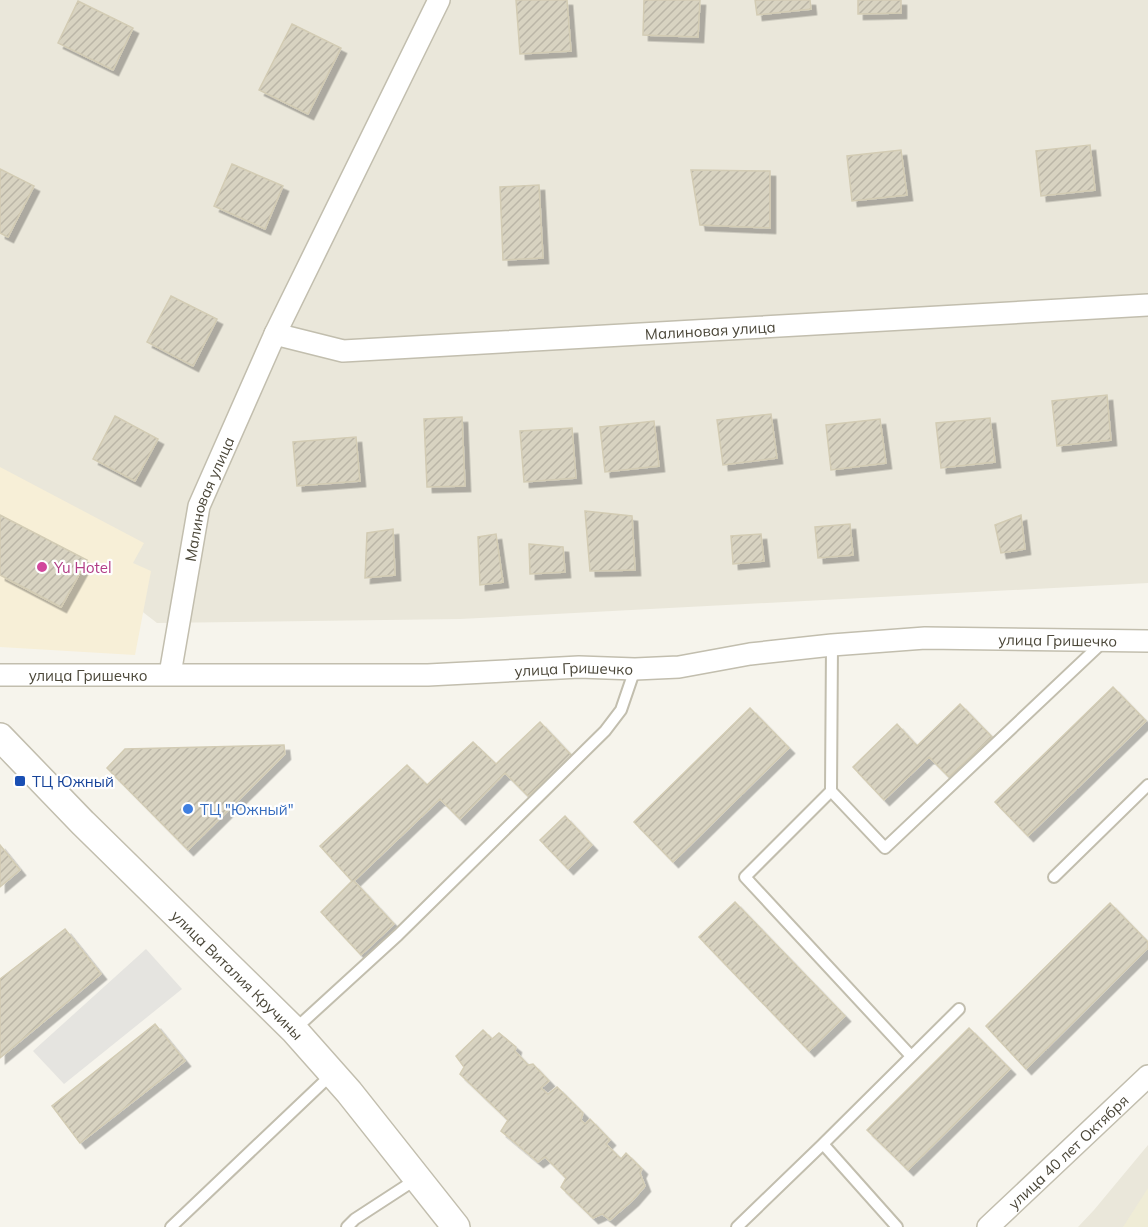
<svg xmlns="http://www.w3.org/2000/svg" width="1148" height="1227" viewBox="0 0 1148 1227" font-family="Mulish,sans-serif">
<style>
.residential{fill:#eae7da}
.commercial{fill:#f7efd7}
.education{fill:#efecd6}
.parking{fill:#e5e4e0}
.building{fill:url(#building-hatch);stroke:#d3ccb4;stroke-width:1.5;filter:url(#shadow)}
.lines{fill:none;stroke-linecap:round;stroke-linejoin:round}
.service-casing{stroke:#c2beae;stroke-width:14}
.minor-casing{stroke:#c2beae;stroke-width:24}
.tertiary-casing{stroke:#c2beae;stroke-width:30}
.service{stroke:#fff;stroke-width:10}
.minor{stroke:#fff;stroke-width:21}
.tertiary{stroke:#fff;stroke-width:27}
.hotel-dot{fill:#d1479c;stroke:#fff;stroke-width:2}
.transit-dot{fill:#1a4fb4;stroke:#fff;stroke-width:2}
.shop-dot{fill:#3f7fe0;stroke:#fff;stroke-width:2}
.labels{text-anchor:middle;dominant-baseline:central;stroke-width:4.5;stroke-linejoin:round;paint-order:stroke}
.street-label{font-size:15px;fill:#4b4739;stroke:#fff}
.hotel-label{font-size:15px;fill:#b23c85;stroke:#fff;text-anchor:start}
.transit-label{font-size:15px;fill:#164399;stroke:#fff;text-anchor:start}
.shop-label{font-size:15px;fill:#366cbe;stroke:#fff;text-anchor:start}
</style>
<defs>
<pattern id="building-hatch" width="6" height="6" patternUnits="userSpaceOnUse" patternTransform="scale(1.5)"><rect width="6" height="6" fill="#d8d3c1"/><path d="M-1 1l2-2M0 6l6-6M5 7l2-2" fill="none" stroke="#bbb6a7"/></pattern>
<filter id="shadow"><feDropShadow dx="5.5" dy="5.5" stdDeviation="0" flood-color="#0004"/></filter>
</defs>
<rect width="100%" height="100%" fill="#f6f4ec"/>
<path class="residential" d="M 0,0 L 1148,0 L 1148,583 L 460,619 L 157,623 L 0,501 Z
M 1148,1145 L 1148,1227 L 1078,1227 L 1094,1210 Z"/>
<path class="commercial" d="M 0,467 L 144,543 L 133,563 L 151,571 L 135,655 L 0,647 Z"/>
<path class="education" d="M 1148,1188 L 1148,1227 L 1123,1227 Z"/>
<path class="parking" d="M 146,949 L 182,989 L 64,1084 L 33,1051 Z"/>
<path class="building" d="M 516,0 L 567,0 L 571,51 L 520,54 Z
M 644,0 L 700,0 L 698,37 L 643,35 Z
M 755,0 L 810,0 L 811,9 L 757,15 Z
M 858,0 L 901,0 L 901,13 L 858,14 Z
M 78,1 L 133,28 L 113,70 L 58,43 Z
M 292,24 L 341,48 L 308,114 L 259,90 Z
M 1090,145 L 1095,190 L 1041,196 L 1036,151 Z
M 901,150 L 907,195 L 852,201 L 847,156 Z
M 232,164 L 283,186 L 265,229 L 214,206 Z
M 0,169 L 34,186 L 8,237 L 0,233 Z
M 691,170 L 770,171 L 770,228 L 700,225 Z
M 539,185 L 543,258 L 503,260 L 500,187 Z
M 171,296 L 217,319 L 193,366 L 147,342 Z
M 1107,395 L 1111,440 L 1057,446 L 1052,401 Z
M 771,414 L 777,458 L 723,465 L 717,420 Z
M 115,416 L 158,439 L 135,481 L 93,459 Z
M 462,417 L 465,486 L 427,487 L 424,419 Z
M 990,418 L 995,462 L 941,468 L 936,423 Z
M 880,419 L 886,463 L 831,470 L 826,425 Z
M 654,421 L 659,466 L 605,472 L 600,427 Z
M 572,428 L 576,478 L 524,482 L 520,431 Z
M 356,437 L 360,481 L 297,486 L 293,442 Z
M 585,511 L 632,516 L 635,570 L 590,571 Z
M 0,515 L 87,560 L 61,607 L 0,575 Z
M 1021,515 L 1025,549 L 1001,553 L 995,525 Z
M 850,524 L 853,555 L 818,558 L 815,527 Z
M 393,529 L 395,575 L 365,578 L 367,533 Z
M 496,534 L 503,582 L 480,585 L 478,537 Z
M 761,534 L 764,561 L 733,564 L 731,536 Z
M 529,544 L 563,547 L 565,572 L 530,574 Z
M 1113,687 L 1146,721 L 1028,836 L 995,802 Z
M 960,704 L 992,737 L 949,777 L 929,757 L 884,800 L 853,767 L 897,724 L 917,746 Z
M 750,708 L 789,748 L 673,862 L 634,822 Z
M 540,722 L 572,756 L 528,796 L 505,773 L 460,819 L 440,799 L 354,881 L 394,924 L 361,955 L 321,912 L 352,881 L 320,846 L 407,765 L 427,785 L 473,742 L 496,764 Z
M 284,745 L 285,754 L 188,850 L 107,768 L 125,749 Z
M 565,816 L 592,845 L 568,869 L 540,840 Z
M 0,845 L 20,870 L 0,887 Z
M 735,902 L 845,1016 L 809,1051 L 699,937 Z
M 1110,903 L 1148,942 L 1148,948 L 1026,1069 L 986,1026 Z
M 65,929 L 101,974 L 0,1058 L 0,979 Z
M 155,1024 L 185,1061 L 80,1143 L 52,1106 Z
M 969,1028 L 1010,1069 L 908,1170 L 867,1130 Z
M 483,1030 L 492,1039 L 499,1033 L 516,1047 L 515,1051 L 528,1065 L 533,1064 L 549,1081 L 541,1088 L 548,1094 L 557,1087 L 583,1113 L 581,1120 L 585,1124 L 590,1119 L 610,1140 L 606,1144 L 621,1159 L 626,1153 L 642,1169 L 640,1173 L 645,1186 L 633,1200 L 610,1220 L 602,1214 L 593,1218 L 561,1187 L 566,1178 L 545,1157 L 538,1162 L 501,1131 L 508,1120 L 460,1074 L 464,1067 L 456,1056 Z"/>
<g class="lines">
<g class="service-casing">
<path id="service" d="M 832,645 L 831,791 L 885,848 L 1103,642
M 831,791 L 745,877 L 911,1056
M 1054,877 L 1148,785
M 294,1030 L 398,935 L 605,731 L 621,710 L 635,669
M 171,1227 L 332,1074
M 347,1227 L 355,1219 L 418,1178
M 737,1227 L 823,1144
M 897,1227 L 823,1144 L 959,1009"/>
</g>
<g class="minor-casing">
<g id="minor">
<path id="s1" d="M 275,334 L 343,351 L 1148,305"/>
<path id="s2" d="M 170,674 L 199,506 L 275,334 L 439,0"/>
<path id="s3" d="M 0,675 L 428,675 L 579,667 L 635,669 L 679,667 L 750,654 L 832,645 L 925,638 L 1148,641"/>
<path id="s4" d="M 988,1227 L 1148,1076"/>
</g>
</g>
<g class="tertiary-casing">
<g id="tertiary">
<path id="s5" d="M 0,737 L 83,823 L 294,1030 L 349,1092 L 456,1227"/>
</g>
</g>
<use href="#service" class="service"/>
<use href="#minor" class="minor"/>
<use href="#tertiary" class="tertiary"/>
</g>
<circle class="hotel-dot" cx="42" cy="567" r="6"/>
<rect class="transit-dot" x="14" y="775" width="12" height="12" rx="3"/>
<circle class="shop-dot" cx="188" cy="809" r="6"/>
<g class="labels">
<g class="street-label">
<text stroke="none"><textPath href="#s1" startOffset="438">Малиновая улица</textPath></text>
<text stroke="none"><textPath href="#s2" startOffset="180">Малиновая улица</textPath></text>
<text stroke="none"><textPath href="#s3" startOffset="1060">улица Гришечко</textPath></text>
<text stroke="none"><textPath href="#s3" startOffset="574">улица Гришечко</textPath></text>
<text stroke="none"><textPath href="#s3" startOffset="88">улица Гришечко</textPath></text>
<text stroke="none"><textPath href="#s5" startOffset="336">улица Виталия Кручины</textPath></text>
<text stroke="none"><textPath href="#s4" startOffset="110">улица 40 лет Октября</textPath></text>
</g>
<g class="hotel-label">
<text x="54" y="567">Yu Hotel</text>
</g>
<g class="transit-label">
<text x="32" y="781">ТЦ Южный</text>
</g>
<g class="shop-label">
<text x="200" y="809">ТЦ "Южный"</text>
</g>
</g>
</svg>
